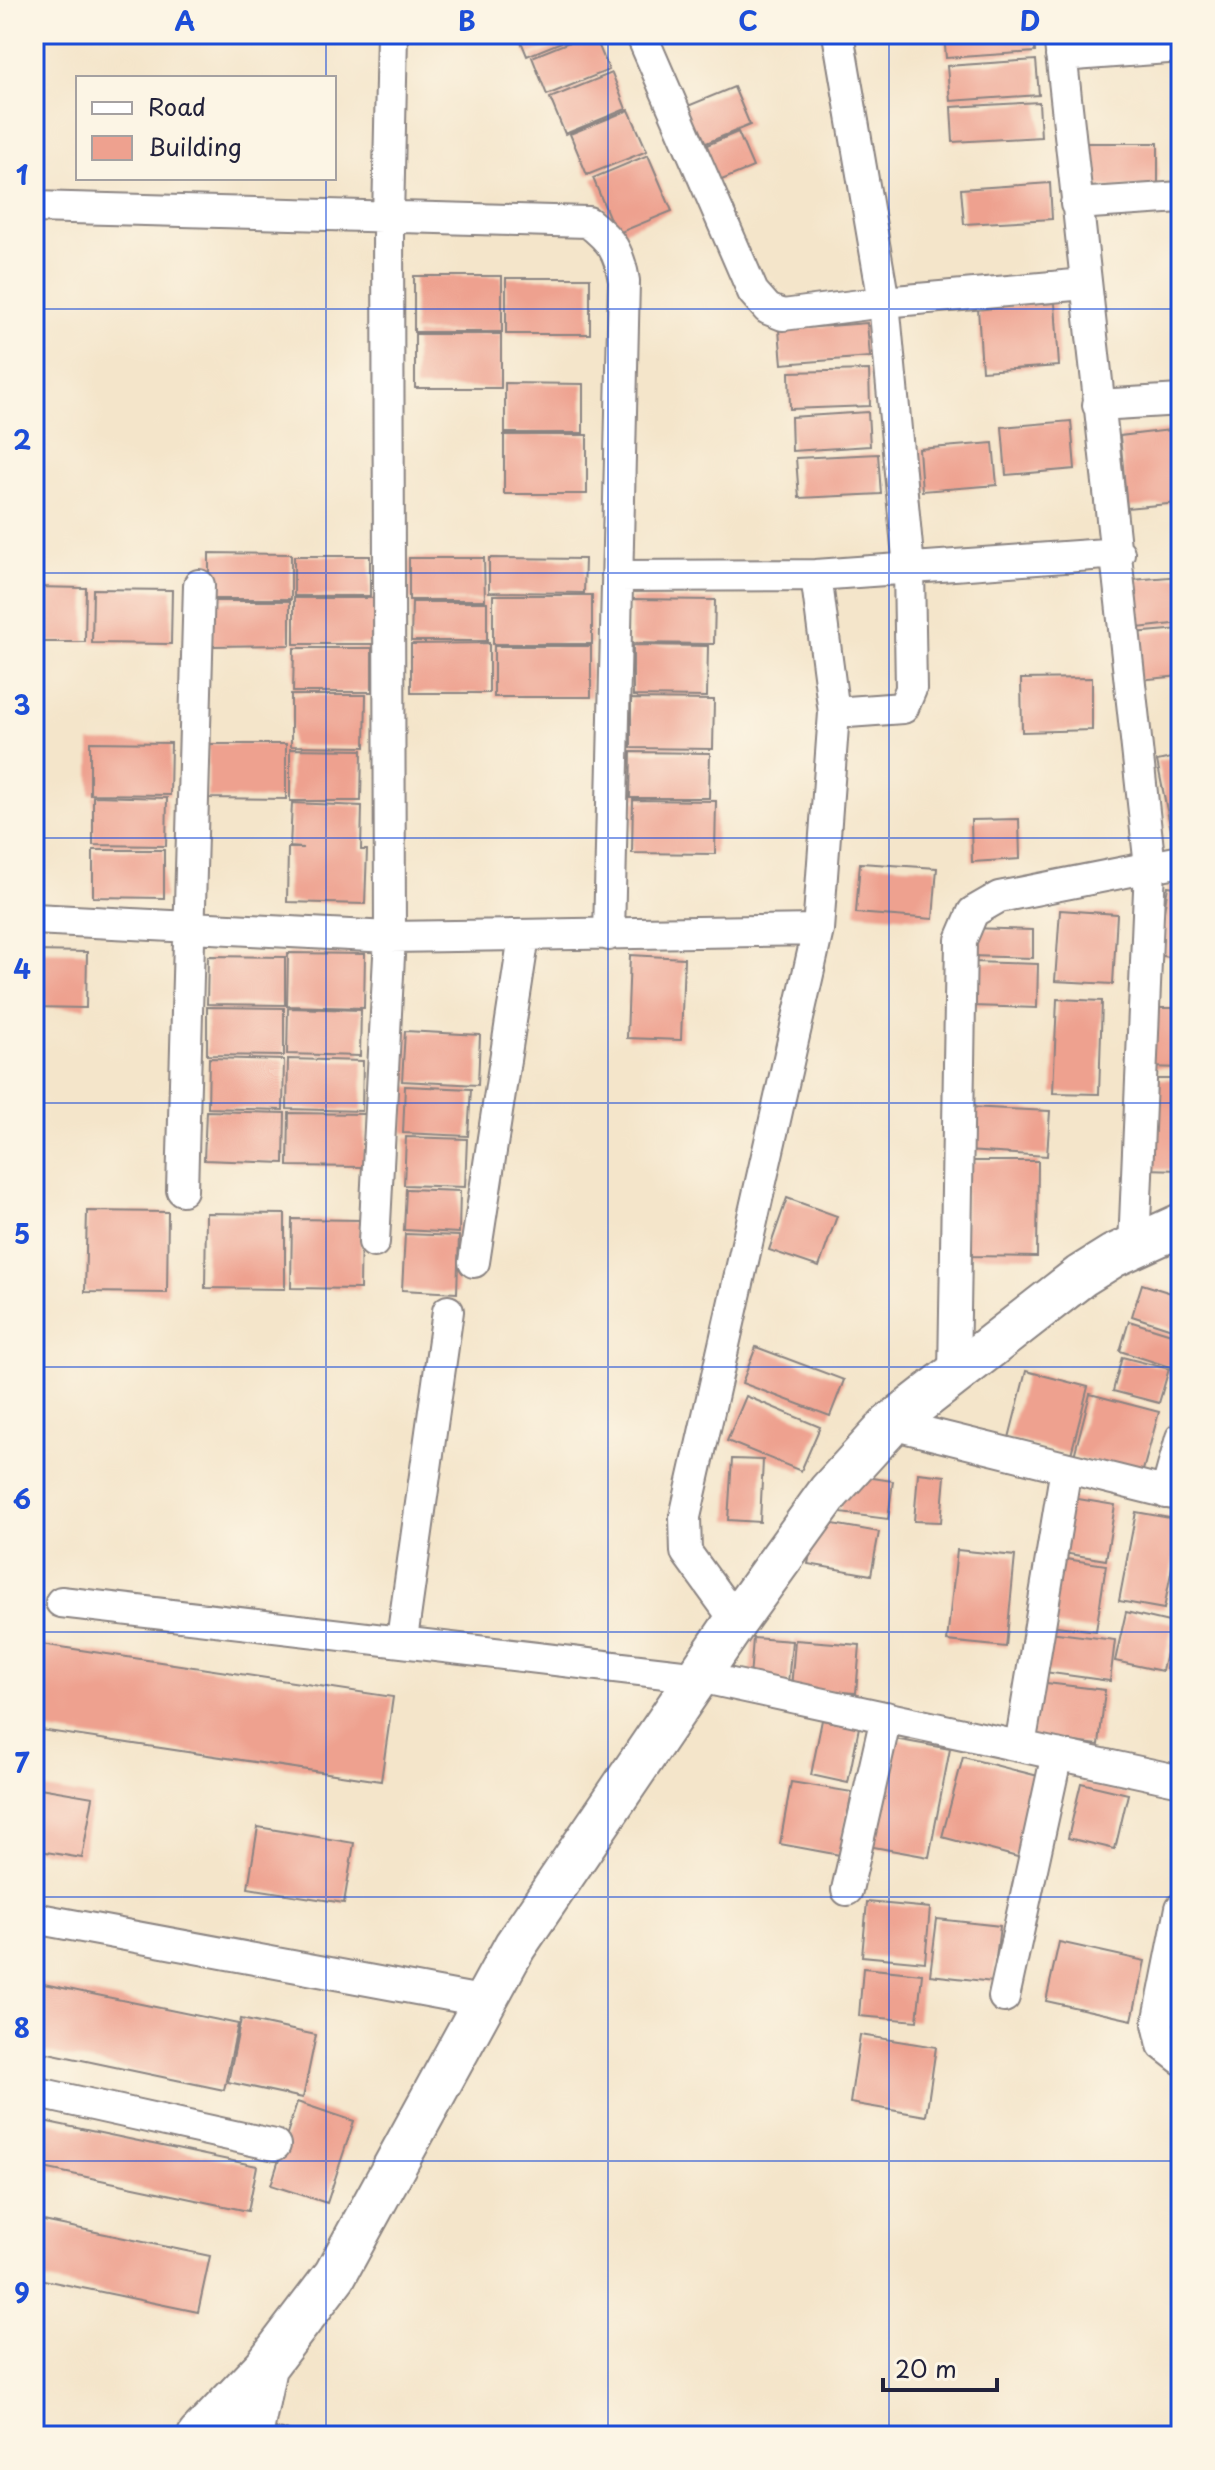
<svg xmlns="http://www.w3.org/2000/svg" width="1215" height="2470" viewBox="0 0 1215 2470" font-family="'Playpen Sans',sans-serif">
<style>
.building{fill:#eea18f}
.lines{fill:none;stroke-linecap:round;stroke-linejoin:round}
.street-casing{stroke:#8b8482;stroke-width:34}
.secondary-casing{stroke:#8b8482;stroke-width:46}
.street{stroke:#fff;stroke-width:30}
.secondary{stroke:#fff;stroke-width:42}
.grid{fill:none;stroke:#1d4ed8;stroke-width:2;stroke-opacity:0.55}
.neatline{fill:none;stroke:#1d4ed8;stroke-width:3}
.grid-label{font-size:26px;text-anchor:middle;font-weight:bold;fill:#1d4ed8}
</style>
<rect width="100%" height="100%" fill="#fcf5e5"/>
<filter id="ink" filterUnits="userSpaceOnUse"><feTurbulence type="fractalNoise" baseFrequency=".0125" numOctaves="2"/><feDisplacementMap in="SourceGraphic" scale="16" xChannelSelector="R" yChannelSelector="G"/><feConvolveMatrix kernelMatrix="1 2 1 2 8 2 1 2 1" color-interpolation-filters="sRGB"/></filter>
<filter id="wash" filterUnits="userSpaceOnUse"><feTurbulence type="fractalNoise" baseFrequency=".006" numOctaves="4" result="noise"/><feDisplacementMap in="SourceGraphic" scale="32" xChannelSelector="R" yChannelSelector="G"/><feGaussianBlur stdDeviation="1.8" result="paint"/><feColorMatrix in="noise" values="0 0 0 0 0 0 0 0 0 0 0 0 0 0 0 0 0 1.4 0 .05"/><feComposite in="paint" operator="in"/></filter>
<g filter="url(#wash)">
<rect width="100%" height="100%" fill="#f4e5ca"/>
<g id="blocks">
<path class="building" d="M 518,34 L 581,34 L 527,56 Z
M 589,34 L 594,34 L 609,70 L 547,95 L 532,57 Z
M 944,34 L 1034,34 L 1035,52 L 946,58 Z
M 1036,60 L 1039,95 L 950,101 L 947,66 Z
M 612,73 L 626,109 L 565,134 L 550,98 Z
M 734,87 L 750,125 L 699,146 L 683,108 Z
M 1039,102 L 1041,137 L 953,142 L 951,107 Z
M 629,110 L 647,151 L 587,175 L 570,134 Z
M 738,132 L 753,167 L 717,182 L 702,147 Z
M 1084,143 L 1158,143 L 1158,187 L 1084,188 Z
M 648,155 L 672,211 L 616,234 L 593,178 Z
M 1050,183 L 1052,219 L 964,224 L 961,189 Z
M 414,276 L 502,276 L 502,332 L 414,332 Z
M 506,278 L 590,278 L 590,334 L 506,334 Z
M 1055,303 L 1059,366 L 982,371 L 978,308 Z
M 867,323 L 870,357 L 782,364 L 779,330 Z
M 415,334 L 501,334 L 501,388 L 415,388 Z
M 869,370 L 870,406 L 790,409 L 789,372 Z
M 505,383 L 583,384 L 583,433 L 505,433 Z
M 868,412 L 870,446 L 792,451 L 791,417 Z
M 1071,421 L 1075,469 L 1006,475 L 1002,427 Z
M 1170,430 L 1178,503 L 1127,508 L 1120,436 Z
M 1181,431 L 1181,484 L 1179,484 L 1173,432 Z
M 504,435 L 587,435 L 587,494 L 504,494 Z
M 993,443 L 997,485 L 922,491 L 919,449 Z
M 878,454 L 881,494 L 799,498 L 796,458 Z
M 209,553 L 291,554 L 291,599 L 209,599 Z
M 294,556 L 370,556 L 370,596 L 294,596 Z
M 409,558 L 484,558 L 485,600 L 409,600 Z
M 489,558 L 585,559 L 584,593 L 489,592 Z
M 1181,576 L 1181,623 L 1138,628 L 1133,580 Z
M 34,587 L 86,588 L 85,642 L 34,642 Z
M 93,589 L 172,590 L 171,644 L 92,643 Z
M 493,595 L 592,595 L 592,644 L 493,644 Z
M 294,598 L 377,598 L 376,644 L 294,644 Z
M 631,599 L 715,600 L 714,644 L 631,643 Z
M 213,601 L 290,601 L 290,645 L 212,646 Z
M 412,602 L 487,602 L 487,641 L 411,641 Z
M 1181,629 L 1181,676 L 1138,680 L 1133,633 Z
M 489,643 L 489,693 L 411,693 L 411,644 Z
M 633,645 L 708,646 L 707,697 L 633,696 Z
M 494,646 L 591,646 L 591,697 L 494,697 Z
M 294,648 L 372,648 L 372,692 L 293,692 Z
M 1092,678 L 1092,730 L 1022,732 L 1021,679 Z
M 291,695 L 366,695 L 365,747 L 291,746 Z
M 631,699 L 714,700 L 713,749 L 631,748 Z
M 90,742 L 171,743 L 170,795 L 90,794 Z
M 208,744 L 286,744 L 286,799 L 208,798 Z
M 290,749 L 362,750 L 361,801 L 290,801 Z
M 631,752 L 710,753 L 709,798 L 630,798 Z
M 1181,756 L 1181,839 L 1173,840 L 1157,761 Z
M 93,796 L 167,798 L 166,846 L 93,845 Z
M 633,800 L 716,801 L 715,854 L 632,853 Z
M 292,803 L 362,806 L 361,850 L 367,850 L 365,904 L 287,902 L 288,848 L 303,848 L 290,847 Z
M 1019,819 L 1020,859 L 972,862 L 971,820 Z
M 93,850 L 164,850 L 164,898 L 93,897 Z
M 860,863 L 937,868 L 933,919 L 856,913 Z
M 1168,886 L 1181,888 L 1181,959 L 1157,955 Z
M 1060,910 L 1117,914 L 1113,984 L 1055,981 Z
M 971,928 L 1033,930 L 1033,958 L 970,956 Z
M 34,951 L 87,952 L 86,1008 L 34,1007 Z
M 288,953 L 365,954 L 364,1008 L 287,1006 Z
M 630,955 L 684,958 L 681,1040 L 627,1038 Z
M 208,956 L 285,957 L 285,1005 L 207,1004 Z
M 973,962 L 1038,964 L 1037,1008 L 972,1006 Z
M 1057,999 L 1102,1001 L 1099,1094 L 1053,1093 Z
M 207,1007 L 284,1008 L 284,1056 L 207,1055 Z
M 288,1008 L 361,1010 L 360,1056 L 287,1054 Z
M 1150,1008 L 1181,1008 L 1181,1068 L 1149,1067 Z
M 405,1031 L 480,1035 L 478,1085 L 402,1081 Z
M 209,1058 L 284,1060 L 283,1110 L 208,1108 Z
M 288,1059 L 363,1061 L 362,1111 L 287,1109 Z
M 1148,1079 L 1181,1079 L 1181,1170 L 1145,1169 Z
M 405,1086 L 471,1089 L 468,1136 L 403,1133 Z
M 968,1107 L 1050,1111 L 1047,1156 L 966,1151 Z
M 206,1111 L 285,1113 L 284,1163 L 204,1160 Z
M 289,1113 L 365,1114 L 364,1167 L 288,1166 Z
M 406,1137 L 467,1139 L 465,1187 L 404,1185 Z
M 966,1161 L 1038,1161 L 1037,1257 L 964,1256 Z
M 406,1189 L 460,1191 L 459,1233 L 404,1230 Z
M 787,1198 L 837,1216 L 819,1267 L 769,1250 Z
M 87,1211 L 168,1212 L 167,1293 L 85,1292 Z
M 206,1213 L 285,1214 L 285,1289 L 205,1288 Z
M 292,1219 L 361,1220 L 360,1289 L 291,1288 Z
M 405,1234 L 459,1236 L 457,1293 L 402,1290 Z
M 1142,1284 L 1181,1296 L 1181,1332 L 1132,1316 Z
M 1129,1321 L 1181,1337 L 1176,1369 L 1120,1351 Z
M 756,1347 L 844,1380 L 830,1416 L 742,1383 Z
M 1122,1357 L 1169,1369 L 1159,1403 L 1113,1391 Z
M 1026,1371 L 1088,1387 L 1071,1454 L 1009,1438 Z
M 1090,1394 L 1159,1412 L 1142,1474 L 1074,1456 Z
M 746,1396 L 820,1427 L 801,1471 L 727,1441 Z
M 732,1459 L 763,1460 L 760,1522 L 728,1520 Z
M 918,1473 L 945,1476 L 941,1522 L 914,1521 Z
M 845,1474 L 893,1481 L 888,1519 L 840,1513 Z
M 1066,1497 L 1115,1505 L 1106,1560 L 1057,1552 Z
M 1136,1512 L 1181,1520 L 1164,1609 L 1119,1601 Z
M 816,1521 L 879,1532 L 871,1575 L 808,1564 Z
M 957,1550 L 1015,1556 L 1006,1647 L 947,1641 Z
M 1059,1558 L 1106,1565 L 1096,1631 L 1049,1625 Z
M 1181,1607 L 1181,1672 L 1166,1669 Z
M 1126,1612 L 1173,1623 L 1162,1671 L 1115,1661 Z
M 1049,1632 L 1115,1640 L 1110,1681 L 1044,1672 Z
M 753,1638 L 792,1641 L 788,1683 L 750,1679 Z
M 795,1640 L 860,1645 L 856,1693 L 791,1689 Z
M 34,1643 L 393,1697 L 381,1781 L 34,1729 Z
M 1038,1682 L 1105,1690 L 1099,1745 L 1031,1737 Z
M 822,1720 L 859,1727 L 848,1783 L 811,1775 Z
M 889,1738 L 950,1749 L 929,1857 L 868,1846 Z
M 963,1757 L 1046,1778 L 1025,1859 L 942,1837 Z
M 791,1782 L 852,1792 L 840,1855 L 780,1844 Z
M 1081,1783 L 1128,1794 L 1115,1849 L 1068,1838 Z
M 34,1787 L 93,1797 L 82,1858 L 34,1850 Z
M 258,1827 L 354,1843 L 344,1903 L 248,1888 Z
M 867,1902 L 930,1908 L 925,1962 L 862,1956 Z
M 937,1919 L 1000,1926 L 993,1982 L 930,1975 Z
M 1059,1942 L 1145,1961 L 1132,2020 L 1046,2001 Z
M 863,1968 L 922,1974 L 917,2021 L 859,2016 Z
M 34,1982 L 238,2024 L 224,2090 L 34,2050 Z
M 241,2019 L 316,2035 L 303,2098 L 228,2082 Z
M 860,2035 L 936,2047 L 926,2116 L 850,2103 Z
M 297,2102 L 354,2121 L 327,2203 L 271,2185 Z
M 34,2119 L 257,2166 L 248,2211 L 34,2166 Z
M 34,2219 L 210,2256 L 198,2312 L 34,2278 Z
M 268,2428 L 314,2434 L 314,2436 L 267,2436 Z"/>
</g>
</g>
<g filter="url(#ink)">
<use href="#blocks" fill-opacity="0" stroke="#8b8482" stroke-width="2"/>
<g class="lines">
<g class="street-casing">
<path id="street" d="M 641,34 L 753,292 L 768,309 L 783,315 L 884,302 L 838,34
M 1059,34 L 1150,867 L 1134,1246
M 1061,56 L 1181,47
M 1076,204 L 1181,197
M 34,207 L 588,222 C 612,241 619,251 624,281 L 609,935
M 1098,405 L 1181,400
M 816,575 L 1119,553
M 834,713 L 903,708 L 911,689 L 909,568 L 884,302 L 1085,284
M 34,919 L 390,937 L 818,930 L 834,713 L 816,575 L 617,576
M 182,1190 L 199,585
M 374,1242 L 390,937 L 388,219 L 392,34
M 474,1262 L 524,936
M 954,1374 L 961,940 L 973,912 L 999,897 L 1181,861
M 891,1424 L 1181,1496
M 1166,1493 L 1181,1438
M 61,1602 L 699,1677 L 1181,1781
M 736,1621 L 686,1552 L 685,1517 L 818,930
M 402,1639 L 448,1311
M 1020,1746 L 1066,1468
M 847,1890 L 886,1717
M 1181,1908 L 1158,2024 L 1163,2045 L 1181,2059
M 34,1918 L 481,2001
M 1004,1997 L 1057,1754
M 34,2092 L 275,2145"/>
</g>
<g class="secondary-casing">
<path id="secondary" d="M 199,2436 L 265,2367 L 335,2275 L 515,1946 L 736,1621 L 829,1492 L 891,1424 L 1081,1276 L 1113,1256 L 1181,1225
M 251,2436 L 265,2367"/>
</g>
<use href="#street" class="street"/>
<use href="#secondary" class="secondary"/>
</g>
</g>
<path class="grid" d="M 326,34 L 326,78M 608,34 L 608,2436M 889,34 L 889,2436M 326,178 L 326,2436M 34,309 L 1181,309M 34,573 L 1181,573M 34,838 L 1181,838M 34,1103 L 1181,1103M 34,1367 L 1181,1367M 34,1632 L 1181,1632M 34,1897 L 1181,1897M 34,2161 L 1181,2161"/>
<rect width="1215" height="2470" fill="none" stroke="#fcf5e5" stroke-width="88"/>
<rect x="76" y="76" width="260" height="104" fill="#fcf5e5" stroke="#a5a1a1" stroke-width="2"/>
<rect x="92" y="102" width="40" height="12" fill="#ffffff" stroke="#a5a1a1" stroke-width="2"/>
<text x="148" y="116" font-size="24" fill="#22223b">Road</text>
<rect x="92" y="136" width="40" height="24" fill="#eea18f" stroke="#a5a1a1" stroke-width="2"/>
<text x="148" y="156" font-size="24" fill="#22223b">Building</text>
<path d="M883 2378v12h114v-12" fill="none" stroke="#22223b" stroke-width="4"/>
<text x="895" y="2378" font-size="24" fill="#22223b" stroke="#fcf5e5" stroke-width="6" paint-order="stroke">20 m</text>
<rect x="44" y="44" width="1127" height="2382" class="neatline"/>
<g class="grid-label">
<text x="185" y="31">A</text>
<text x="467" y="31">B</text>
<text x="748" y="31">C</text>
<text x="1030" y="31">D</text>
<text x="22" y="185">1</text>
<text x="22" y="450">2</text>
<text x="22" y="715">3</text>
<text x="22" y="979">4</text>
<text x="22" y="1244">5</text>
<text x="22" y="1509">6</text>
<text x="22" y="1773">7</text>
<text x="22" y="2038">8</text>
<text x="22" y="2303">9</text>
</g>
</svg>
